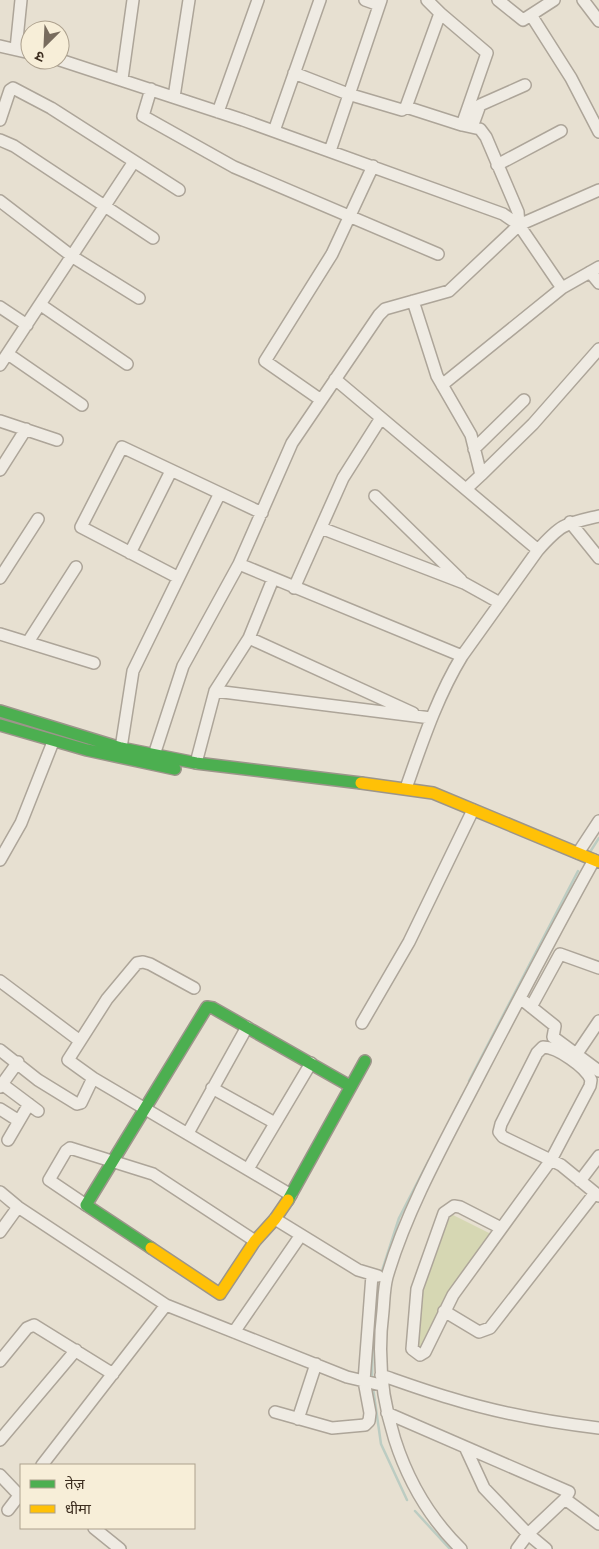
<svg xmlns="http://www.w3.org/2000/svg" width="599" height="1549" viewBox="0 0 599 1549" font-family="Spectral,'Noto Sans Devanagari',serif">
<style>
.green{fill:#d6d7b3}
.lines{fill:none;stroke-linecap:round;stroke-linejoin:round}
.stream{stroke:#bcccc2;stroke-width:2.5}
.street-casing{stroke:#ada599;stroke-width:14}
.fast-casing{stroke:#9c958a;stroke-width:14}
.slow-casing{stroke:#9c958a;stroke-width:14}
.street{stroke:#efebe3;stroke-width:11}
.fast{stroke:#4caf50;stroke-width:11}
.slow{stroke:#ffc107;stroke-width:11}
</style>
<rect width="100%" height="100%" fill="#e7e0d1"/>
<path class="green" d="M 451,1214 L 491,1234 L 443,1301 L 422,1350 L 415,1346 L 420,1294 Z"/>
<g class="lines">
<path class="stream" d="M 590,852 L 599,838
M 469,1081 L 578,871
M 456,1108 L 462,1096
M 381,1274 L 399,1218 L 429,1160
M 376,1293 L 377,1287
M 372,1377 L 373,1329
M 373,1388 L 381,1444 L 407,1500
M 415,1511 L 450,1549"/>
<g class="street-casing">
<path id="street" d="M 365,0 L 379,5
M 498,0 L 523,20 L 554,0
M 583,0 L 599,21
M 440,13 L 487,53 L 462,125 L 480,129 L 486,137 L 518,212 L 519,225
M 531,15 L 571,78 L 599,132
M 0,46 L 30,53
M 16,49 L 21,0
M 60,60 L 243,120 L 503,214 L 519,225 L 562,288
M 294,73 L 348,94 L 402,110 L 406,107 L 438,19 L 440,13 L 427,0
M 122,79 L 133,0
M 151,89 L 143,116 L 234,167 L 438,254
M 174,97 L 189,0
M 406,107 L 462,125
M 218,112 L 258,0
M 0,120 L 10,90 L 13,88 L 51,108 L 179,190
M 472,127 L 480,105 L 525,85
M 274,131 L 320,0
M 0,140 L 14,146 L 153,238
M 330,151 L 381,0
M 497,165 L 561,131
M 0,201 L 73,257 L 139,298
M 590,272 L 599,283
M 413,301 L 437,376 L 471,435 L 481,475 L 466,489
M 41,305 L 127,364
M 0,307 L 27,325
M 8,354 L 82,405
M 0,365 L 133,163
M 335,379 L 538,550
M 442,385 L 562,288 L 599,267
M 321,400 L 265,361 L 332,254 L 373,166
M 0,421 L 57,440
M 474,449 L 524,400
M 0,470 L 26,429
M 481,475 L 533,424 L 599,349
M 375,496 L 461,580
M 570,522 L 599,558
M 321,528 L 464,583 L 500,603
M 130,553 L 171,471
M 239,564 L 462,656
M 177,577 L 81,527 L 122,447 L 262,513
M 0,578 L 38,519
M 294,588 L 343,478 L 381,418
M 0,634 L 94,663
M 249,638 L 413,713
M 28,642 L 76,567
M 215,691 L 431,718
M 121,748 L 133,671 L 219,495
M 154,755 L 183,666 L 239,564 L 292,443 L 379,315 L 385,309 L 449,291 L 519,225 L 599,190
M 196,763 L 215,691 L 249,638 L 273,579
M 406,788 C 422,743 437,697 462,656 L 538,550 C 562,523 565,524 599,516
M 578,853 L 599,821
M 0,860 L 21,823 L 53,742
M 0,981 L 80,1041
M 194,988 L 150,964 L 143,962 L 137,963 L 107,999 L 68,1060 L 93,1078 L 291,1195
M 520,998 L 555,1026 L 553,1037 L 599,1071
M 531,1007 L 560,954 L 599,968
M 362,1023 L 409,942 L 473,810
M 0,1050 L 38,1080 L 77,1104 L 81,1103 L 93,1078
M 576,1055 L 599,1021
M 2,1084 L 38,1111
M 0,1087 L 18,1062
M 212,1088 L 275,1123
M 0,1109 L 19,1121
M 188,1133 L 247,1027
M 8,1140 L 29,1104
M 248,1169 L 311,1063
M 580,1181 L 599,1156
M 0,1192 L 18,1207 L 166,1305 L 347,1377 L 381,1385
M 86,1205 L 49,1180 L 66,1151 L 70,1148 L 153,1174 L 255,1241
M 275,1219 L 358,1270 L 378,1276
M 501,1228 L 460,1207 L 454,1206 L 444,1213 L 417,1289 L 412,1349 L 420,1355 L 425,1352 L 453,1295 L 551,1160 L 590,1086 L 591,1080 C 586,1067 557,1047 543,1047 L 537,1053 L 501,1124 L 499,1132 L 503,1137 L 561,1165 L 599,1196
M 0,1232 L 18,1207
M 444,1311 L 479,1332 L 490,1328 L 595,1193
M 234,1332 L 301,1235
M 0,1361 L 27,1328 L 34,1325 L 113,1374
M 381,1375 C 404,1383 426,1391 450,1398 C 498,1413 548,1422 599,1428
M 275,1412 L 332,1428 L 365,1425 L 369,1421 L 370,1413 L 364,1381 L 372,1275
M 387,1413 L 569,1492 L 565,1499 L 528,1534 L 517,1549
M 298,1419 L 316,1364
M 0,1440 L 76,1350
M 466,1449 L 484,1488 L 528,1534 L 546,1549
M 42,1465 L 166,1305
M 0,1475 L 19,1495
M 565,1499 L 599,1524
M 8,1510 L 21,1493
M 94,1528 L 120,1549
M 461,1549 C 399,1488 372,1396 383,1311 C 384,1300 384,1288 387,1277 C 407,1208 448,1136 481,1072 C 518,1001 555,930 594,860"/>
</g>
<g class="fast-casing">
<path id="fast" d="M 0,711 L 121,748 L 196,763 L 361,783
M 0,725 L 87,750 L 175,769
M 288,1200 L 365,1061
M 151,1248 L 86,1205 L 207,1007 L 213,1008 L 350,1086"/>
</g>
<g class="slow-casing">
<path id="slow" d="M 361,783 L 433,793 L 599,862
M 151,1248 L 220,1294 L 255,1241 L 275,1219 L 288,1200"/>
</g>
<use href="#street" class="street"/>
<use href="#fast" class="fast"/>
<use href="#slow" class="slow"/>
</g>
<rect x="20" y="1464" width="175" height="65" fill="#f7eed8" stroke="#ada18e"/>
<rect x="30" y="1480" width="25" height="8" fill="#4caf50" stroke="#ada18e"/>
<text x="65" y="1489" font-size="15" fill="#3d2e20">तेज़</text>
<rect x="30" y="1505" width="25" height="8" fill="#ffc107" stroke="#ada18e"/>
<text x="65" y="1514" font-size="15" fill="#3d2e20">धीमा</text>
<g transform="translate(45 45) rotate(204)"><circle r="24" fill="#f7eed8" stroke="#ada18e"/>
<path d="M0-4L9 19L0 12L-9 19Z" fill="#786c5e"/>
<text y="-8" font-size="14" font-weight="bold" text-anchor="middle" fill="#3d2e20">उ</text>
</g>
</svg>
